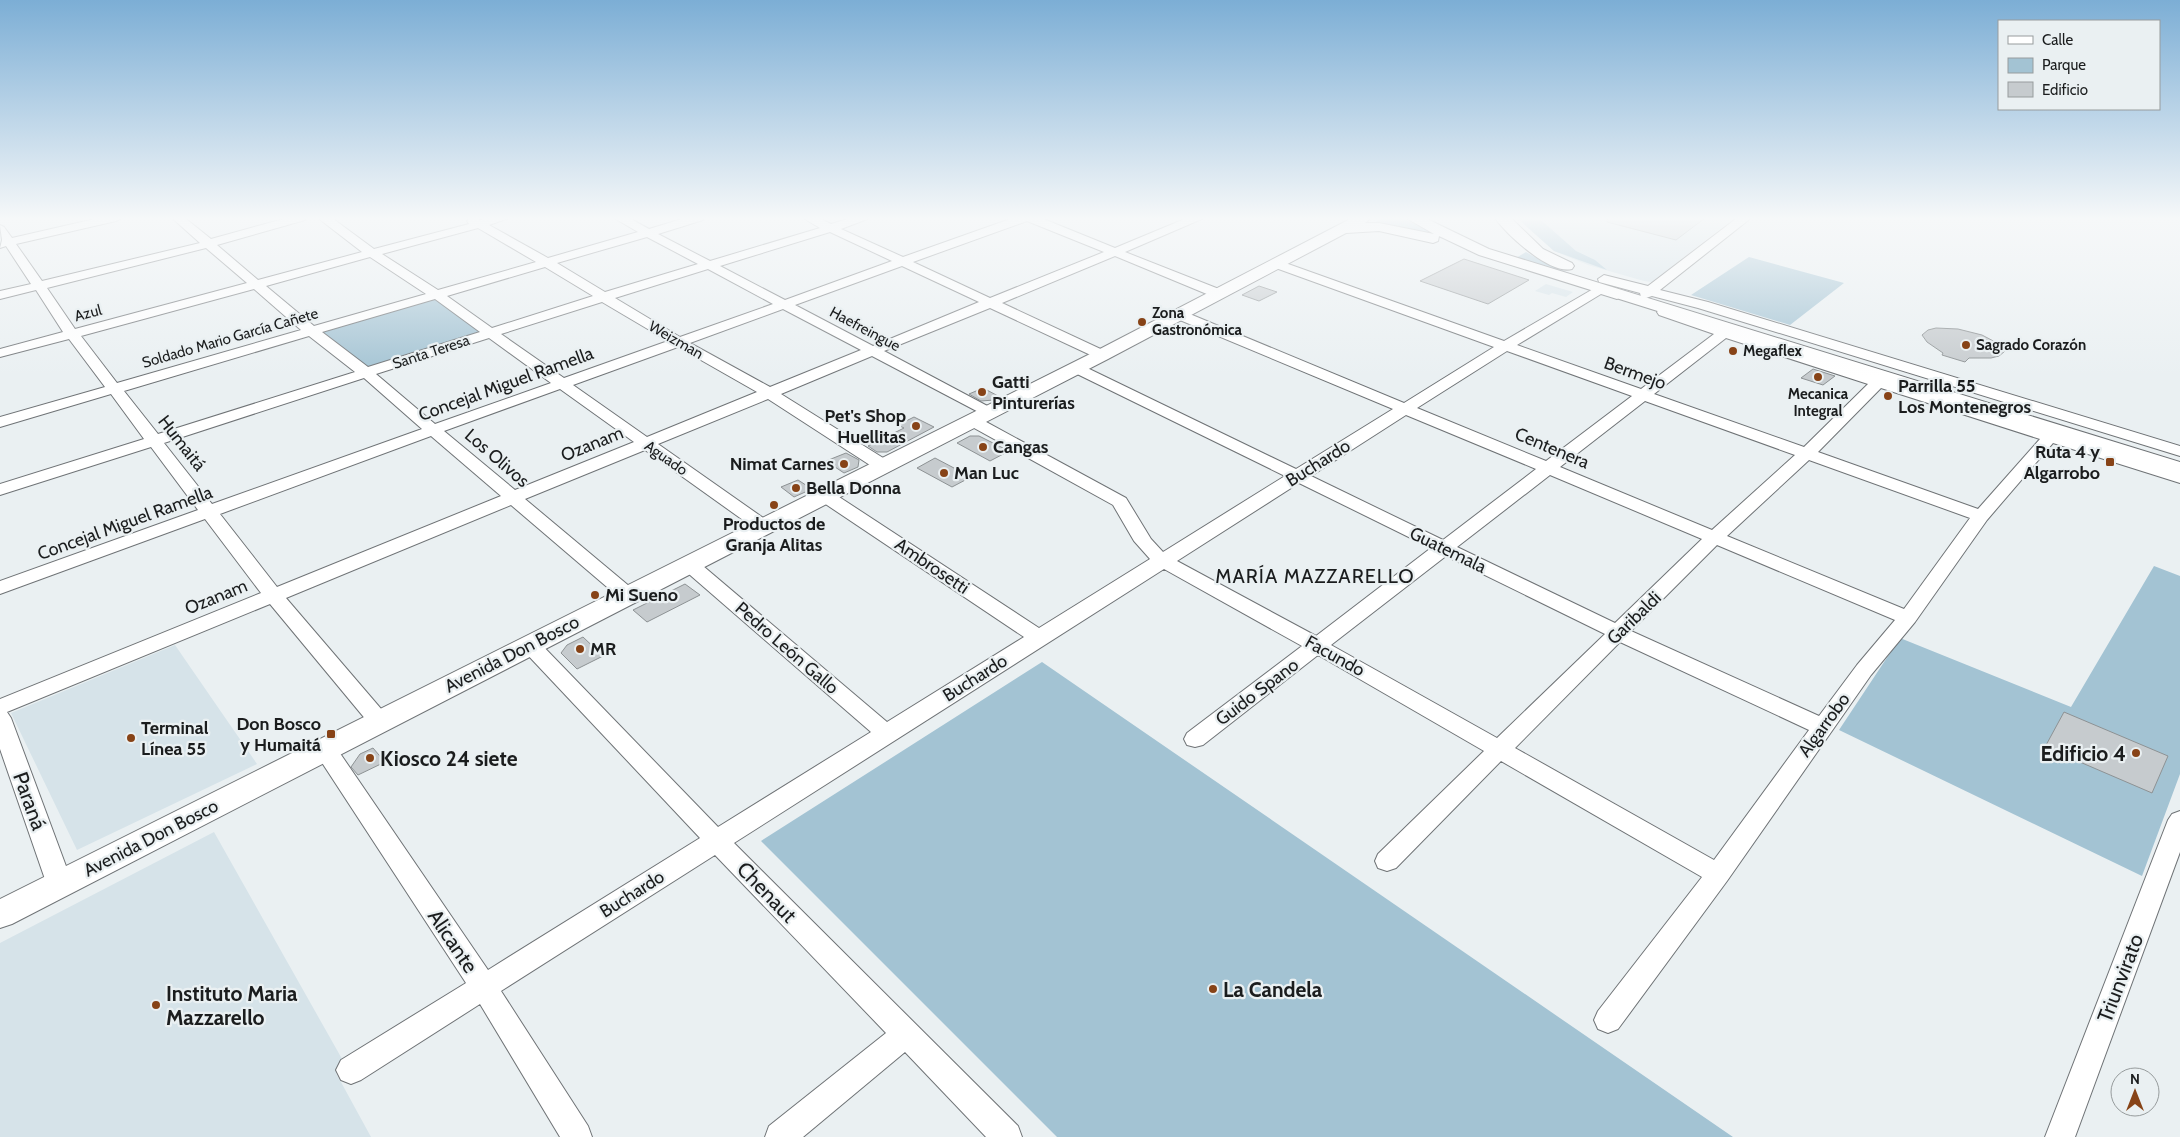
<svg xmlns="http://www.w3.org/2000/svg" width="2180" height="1137" viewBox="0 0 2180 1137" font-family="Cabin,sans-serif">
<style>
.built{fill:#d6e3e9}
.green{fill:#a3c3d3}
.building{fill:#c6cbce;stroke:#8d9294}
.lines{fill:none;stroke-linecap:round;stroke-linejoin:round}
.minor-casing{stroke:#6f7376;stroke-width:2}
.major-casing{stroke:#6f7376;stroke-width:2}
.minor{fill:#fff;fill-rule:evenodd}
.major{fill:#fff;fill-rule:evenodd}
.poi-dot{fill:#874317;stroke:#eaf0f2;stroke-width:2}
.labels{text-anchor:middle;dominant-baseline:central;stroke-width:4.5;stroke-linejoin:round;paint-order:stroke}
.far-street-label{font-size:15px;fill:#1b1d1e;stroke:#eaf0f2}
.far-poi-label{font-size:15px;font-weight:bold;fill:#1b1d1e;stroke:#eaf0f2;text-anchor:start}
.street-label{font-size:18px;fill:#1b1d1e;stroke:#eaf0f2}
.poi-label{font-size:18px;font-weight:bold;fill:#1b1d1e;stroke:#eaf0f2;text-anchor:start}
.quarter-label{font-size:20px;letter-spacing:1px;fill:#1b1d1e;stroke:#eaf0f2}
.near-poi-label{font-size:21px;font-weight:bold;fill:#1b1d1e;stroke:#eaf0f2;text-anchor:start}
.near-street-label{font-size:21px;fill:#1b1d1e;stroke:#eaf0f2}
</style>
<rect width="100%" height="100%" fill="#eaf0f2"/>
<path class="built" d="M 1517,218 L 1734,218 L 1652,282 L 1644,281 L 1588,265 L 1554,251 Z
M 1546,284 L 1556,287 L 1573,292 L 1566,297 L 1552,293 L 1549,295 L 1535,291 Z
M 175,645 L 257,764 L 77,850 L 11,713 Z
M 214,832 L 346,1066 L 336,1073 L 371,1137 L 0,1137 L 0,943 Z"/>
<path class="green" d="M 1382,218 L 1403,218 L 1444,239 L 1409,229 L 1376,223 L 1376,221 Z
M 1517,218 L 1541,220 L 1576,251 L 1595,260 L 1607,270 L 1554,251 Z
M 1526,252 L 1549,265 L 1574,275 L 2180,463 L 1516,258 Z
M 1749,257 L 1844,283 L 1790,325 L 1691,295 Z
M 437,295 L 490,333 L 366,373 L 311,331 Z
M 2154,566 L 2180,576 L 2180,774 L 2142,876 L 1839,730 L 1900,638 L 2071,707 Z
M 1042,662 L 1733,1137 L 1057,1137 L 761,841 Z"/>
<path class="building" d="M 1607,218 L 1705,218 L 1676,240 L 1607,222 Z
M 1464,259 L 1529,280 L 1488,304 L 1420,281 Z
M 1259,286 L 1277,292 L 1259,301 L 1242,295 Z
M 1936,328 L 1958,329 L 1982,335 L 1999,344 L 2005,351 L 1999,356 L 1991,358 L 1969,358 L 1965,362 L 1942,355 L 1943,353 L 1927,342 L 1922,335 L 1928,330 Z
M 1813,369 L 1835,376 L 1823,385 L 1801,378 Z
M 983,388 L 1000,397 L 994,400 L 981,401 L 969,394 Z
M 914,417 L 934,427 L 887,452 L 877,452 L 868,446 L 904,428 L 898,425 Z
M 970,436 L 979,436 L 1009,451 L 990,461 L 957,443 Z
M 846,453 L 859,460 L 858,467 L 844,473 L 826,461 Z
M 935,458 L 971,477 L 952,487 L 917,468 Z
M 798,480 L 812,489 L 794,497 L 781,487 Z
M 685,584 L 700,595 L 647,622 L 633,610 Z
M 583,637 L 603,656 L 577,669 L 561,653 L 567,645 Z
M 2064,712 L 2168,756 L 2152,793 L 2045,747 Z
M 373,748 L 385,762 L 358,775 L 351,767 L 360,754 Z"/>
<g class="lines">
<g class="minor-casing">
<path id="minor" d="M 99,218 L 122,218 L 116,221 L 16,244 L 42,281 L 200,243 L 172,218 L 185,218 L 211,239 L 287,218 L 307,218 L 305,220 L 217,245 L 258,280 L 362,252 L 318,218 L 332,218 L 374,249 L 469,224 L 467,221 L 470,218 L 481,220 L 489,218 L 509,218 L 489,225 L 548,258 L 638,232 L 614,218 L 629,218 L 649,229 L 685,218 L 705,218 L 703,220 L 658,234 L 710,261 L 820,228 L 803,218 L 819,218 L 831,224 L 851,218 L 870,218 L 841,229 L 903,257 L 1013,218 L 1041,218 L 1115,248 L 1187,218 L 1204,218 L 1125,252 L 1224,291 L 1226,294 L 1219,298 L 1214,297 L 1115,256 L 1002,303 L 1107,352 L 1109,355 L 1107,358 L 1097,358 L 990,308 L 884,351 L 993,409 L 996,412 L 993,415 L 988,417 L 872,356 L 781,394 L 888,461 L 890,465 L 888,469 L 876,469 L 768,399 L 658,444 L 769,522 L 772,526 L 769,530 L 763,531 L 757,530 L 645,450 L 525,499 L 635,591 L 638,595 L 635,599 L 628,601 L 621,599 L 511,505 L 286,598 L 388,717 L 391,722 L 388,727 L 380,730 L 372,727 L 270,604 L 7,712 L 11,718 L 73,885 L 69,892 L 60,895 L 51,892 L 47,885 L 0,749 L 0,699 L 261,593 L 205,519 L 0,594 L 0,581 L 198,510 L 151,447 L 0,495 L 0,484 L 144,439 L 111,394 L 0,427 L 0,417 L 105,387 L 69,339 L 0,357 L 0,349 L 63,332 L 36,290 L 0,299 L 0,291 L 31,284 L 6,246 L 0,248 L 2,240 L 0,225 L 4,227 L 12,238 ZM 1027,221 L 1104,252 L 990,298 L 913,262 ZM 478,228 L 536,262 L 438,290 L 382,254 ZM 830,232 L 892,261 L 785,300 L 720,266 ZM 647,237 L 698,264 L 605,292 L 557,263 ZM 206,248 L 247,283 L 75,329 L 47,288 ZM 370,257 L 426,294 L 314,326 L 266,286 ZM 902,266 L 979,302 L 873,346 L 795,305 ZM 545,267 L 593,296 L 492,328 L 447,296 ZM 708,269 L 773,304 L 680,337 L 615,298 ZM 254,289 L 301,330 L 117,383 L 81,336 ZM 435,299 L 480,332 L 368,367 L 322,332 ZM 602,302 L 668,341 L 564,378 L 501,334 ZM 783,309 L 861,350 L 770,387 L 690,343 ZM 309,336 L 355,372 L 158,434 L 124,391 ZM 489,338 L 551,383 L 435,424 L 376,374 ZM 678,347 L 757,392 L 647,437 L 573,385 ZM 364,378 L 422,429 L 212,504 L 164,443 ZM 560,389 L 634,442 L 515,490 L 444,431 ZM 431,436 L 501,496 L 277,587 L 220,514 Z
M 1737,218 L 1751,218 L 1660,290 L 1708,302 L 2180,446 L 2180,456 L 1698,308 L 1652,296 L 1646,298 L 1641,297 L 1640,293 L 1599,282 L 1598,279 L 1604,275 L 1648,286 Z
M 1277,260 L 1504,341 L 1600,285 L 1622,292 L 1624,295 L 1617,299 L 1601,294 L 1517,345 L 1641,389 L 1714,334 L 1659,315 L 1657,312 L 1659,309 L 1664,308 L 1875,376 L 1883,372 L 1888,373 L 1890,376 L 1887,380 L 2180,473 L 2180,483 L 2053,443 L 1987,520 L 1915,622 L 1871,675 L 1727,881 L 1618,1029 L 1608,1033 L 1598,1029 L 1594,1020 L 1598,1011 L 1702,877 L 1501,761 L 1396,868 L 1387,871 L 1378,868 L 1375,861 L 1378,854 L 1484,751 L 1318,655 L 1203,745 L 1195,747 L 1187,745 L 1184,739 L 1187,733 L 1302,646 L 1164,569 L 734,843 L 1018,1126 L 1022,1137 L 986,1137 L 905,1052 L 803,1137 L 765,1137 L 769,1126 L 886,1033 L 715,855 L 501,991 L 588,1126 L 592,1137 L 560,1137 L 480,1004 L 361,1080 L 351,1084 L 341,1080 L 336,1070 L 341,1060 L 466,983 L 317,755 L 314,749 L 317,743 L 325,741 L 333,743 L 488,970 L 700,838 L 523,650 L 520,645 L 523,640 L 530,638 L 537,640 L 718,827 L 871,732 L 682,568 L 680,564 L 682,560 L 689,558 L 696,560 L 887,722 L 1024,637 L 818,499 L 815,495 L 818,491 L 830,491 L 1039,628 L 1150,559 L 1134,541 L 1113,505 L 965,423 L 963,420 L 965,417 L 977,417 L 1126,498 L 1151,539 L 1163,552 L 1285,476 L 1071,371 L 1069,368 L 1071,365 L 1081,365 L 1296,469 L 1393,409 L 1175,318 L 1173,315 L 1175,312 L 1185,312 L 1404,403 L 1494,347 L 1273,267 L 1271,264 ZM 1726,338 L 1868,384 L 1804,447 L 1654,394 ZM 1507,351 L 1632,396 L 1546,461 L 1417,408 ZM 1881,388 L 2040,439 L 1978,509 L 1818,452 ZM 1645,401 L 1795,455 L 1712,530 L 1560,467 ZM 1406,415 L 1536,469 L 1443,540 L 1311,476 ZM 1809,460 L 1970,518 L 1904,609 L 1727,536 ZM 1550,475 L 1702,539 L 1615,623 L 1457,547 ZM 1299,483 L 1431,548 L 1316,636 L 1177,561 ZM 1717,545 L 1895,620 L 1857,665 L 1819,716 L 1631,631 ZM 1446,556 L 1605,634 L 1497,738 L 1331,645 ZM 1620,642 L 1809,730 L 1714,860 L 1515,748 Z
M 2180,811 L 2180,852 L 2075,1137 L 2045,1137 L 2168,820 L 2172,814 Z"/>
</g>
<g class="major-casing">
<path id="major" d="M 1352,218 L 1371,218 L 1365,223 L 1379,223 L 1434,234 L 1406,218 L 1425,218 L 1489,249 L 2180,462 L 2180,475 L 1479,255 L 1439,236 L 1438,241 L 1433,243 L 1379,231 L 1346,233 L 1108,359 L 12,924 L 0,928 L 0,899 L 1096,351 Z
M 1495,218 L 1511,218 L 1543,249 L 1572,263 L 1574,266 L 1572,269 C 1550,275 1507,235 1495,218 Z"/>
</g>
<use href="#minor" class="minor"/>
<use href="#major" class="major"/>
</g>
<linearGradient id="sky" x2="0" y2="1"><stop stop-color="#7caed5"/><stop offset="0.58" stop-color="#f6f8f9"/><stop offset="1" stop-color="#f6f8f9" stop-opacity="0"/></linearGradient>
<rect width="2180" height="377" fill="url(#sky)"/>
<g class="poi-dot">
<circle cx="1142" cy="322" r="5"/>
<circle cx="1966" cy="345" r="5"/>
<circle cx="1733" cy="351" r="5"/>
<circle cx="1818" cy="377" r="5"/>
<circle cx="982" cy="392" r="5"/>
<circle cx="1888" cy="396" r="5"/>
<circle cx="916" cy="426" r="5"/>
<circle cx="983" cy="447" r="5"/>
<rect x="2105" y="457" width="10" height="10" rx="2.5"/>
<circle cx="844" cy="464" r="5"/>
<circle cx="944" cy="473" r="5"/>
<circle cx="796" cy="488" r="5"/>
<circle cx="774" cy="505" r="5"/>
<circle cx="595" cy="595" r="5"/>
<circle cx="580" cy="649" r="5"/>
<rect x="326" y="729" width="10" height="10" rx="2.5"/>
<circle cx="131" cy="738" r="5"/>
<circle cx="2136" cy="753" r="5"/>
<circle cx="370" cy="758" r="5"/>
<circle cx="1213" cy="989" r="5"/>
<circle cx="156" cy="1005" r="5"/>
</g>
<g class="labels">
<g class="far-street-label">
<text transform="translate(88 313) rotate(-15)">Azul</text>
<text transform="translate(865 329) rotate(28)">Haefreingue</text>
<text transform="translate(230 338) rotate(-16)">Soldado Mario García Cañete</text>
<text transform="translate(676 340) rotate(30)">Weizman</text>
<text transform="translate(431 352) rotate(-18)">Santa Teresa</text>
<text transform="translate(666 458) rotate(35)">Aguado</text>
</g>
<g class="far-poi-label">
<text x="1152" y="313">Zona<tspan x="1152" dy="17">Gastronómica</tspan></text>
<text x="1976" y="345">Sagrado Corazón</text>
<text x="1743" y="351">Megaflex</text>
<text x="1818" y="394" text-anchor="middle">Mecanica<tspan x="1818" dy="17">Integral</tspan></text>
</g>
<g class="street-label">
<text transform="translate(1635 373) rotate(20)">Bermejo</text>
<text transform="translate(506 384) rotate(-20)">Concejal Miguel Ramella</text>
<text transform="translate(182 443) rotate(52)">Humaitá</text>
<text transform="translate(592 444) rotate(-22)">Ozanam</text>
<text transform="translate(1552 448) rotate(23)">Centenera</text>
<text transform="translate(497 458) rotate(41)">Los Olivos</text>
<text transform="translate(1318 463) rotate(-32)">Buchardo</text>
<text transform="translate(125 523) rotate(-20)">Concejal Miguel Ramella</text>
<text transform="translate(1448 550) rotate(26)">Guatemala</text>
<text transform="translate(932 566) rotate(34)">Ambrosetti</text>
<text transform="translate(216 597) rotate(-22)">Ozanam</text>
<text transform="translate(1634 618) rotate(-44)">Garibaldi</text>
<text transform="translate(787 648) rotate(41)">Pedro León Gallo</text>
<text transform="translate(512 654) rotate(-27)">Avenida Don Bosco</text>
<text transform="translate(1335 656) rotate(29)">Facundo</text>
<text transform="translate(975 678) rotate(-32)">Buchardo</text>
<text transform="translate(1257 692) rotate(-37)">Guido Spano</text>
<text transform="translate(1824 725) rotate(-54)">Algarrobo</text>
<text transform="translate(151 838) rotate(-27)">Avenida Don Bosco</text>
<text transform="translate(632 894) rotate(-32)">Buchardo</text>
</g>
<g class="poi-label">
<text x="992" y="382">Gatti<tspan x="992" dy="21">Pinturerías</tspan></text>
<text x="1898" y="386">Parrilla 55<tspan x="1898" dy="21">Los Montenegros</tspan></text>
<text x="906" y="416" text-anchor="end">Pet's Shop<tspan x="906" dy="21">Huellitas</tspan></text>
<text x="993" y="447">Cangas</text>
<text x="2100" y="452" text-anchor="end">Ruta 4 y<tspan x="2100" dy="21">Algarrobo</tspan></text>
<text x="834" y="464" text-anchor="end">Nimat Carnes</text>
<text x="954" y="473">Man Luc</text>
<text x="806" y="488">Bella Donna</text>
<text x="774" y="524" text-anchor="middle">Productos de<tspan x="774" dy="21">Granja Alitas</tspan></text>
<text x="605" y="595">Mi Sueno</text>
<text x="590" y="649">MR</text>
<text x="321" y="724" text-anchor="end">Don Bosco<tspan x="321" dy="21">y Humaitá</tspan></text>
<text x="141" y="728">Terminal<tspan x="141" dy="21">Línea 55</tspan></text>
</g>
<g class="quarter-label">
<text x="1315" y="576">MARÍA MAZZARELLO</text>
</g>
<g class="near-poi-label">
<text x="2126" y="753" text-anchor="end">Edificio 4</text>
<text x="380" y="758">Kiosco 24 siete</text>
<text x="1223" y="989">La Candela</text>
<text x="166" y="993">Instituto Maria<tspan x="166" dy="24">Mazzarello</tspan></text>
</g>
<g class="near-street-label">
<text transform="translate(30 801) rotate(70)">Paraná</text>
<text transform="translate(767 892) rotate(46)">Chenaut</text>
<text transform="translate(453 941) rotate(56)">Alicante</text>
<text transform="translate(2120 978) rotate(-69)">Triunvirato</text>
</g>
</g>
<rect x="1998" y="20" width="162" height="90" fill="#eaf0f2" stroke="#979c9d"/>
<rect x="2008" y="36" width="25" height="8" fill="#ffffff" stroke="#979c9d"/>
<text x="2042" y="45" font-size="15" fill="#1b1d1e">Calle</text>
<rect x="2008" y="58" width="25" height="15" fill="#a3c3d3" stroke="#979c9d"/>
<text x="2042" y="70" font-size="15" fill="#1b1d1e">Parque</text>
<rect x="2008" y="82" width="25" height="15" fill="#c6cbce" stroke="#979c9d"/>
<text x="2042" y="95" font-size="15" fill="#1b1d1e">Edificio</text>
<g transform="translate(2135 1092)"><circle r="24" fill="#eaf0f2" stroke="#979c9d"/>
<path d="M0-4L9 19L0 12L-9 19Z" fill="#874317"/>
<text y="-8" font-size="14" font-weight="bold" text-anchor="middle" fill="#1b1d1e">N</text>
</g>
</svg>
